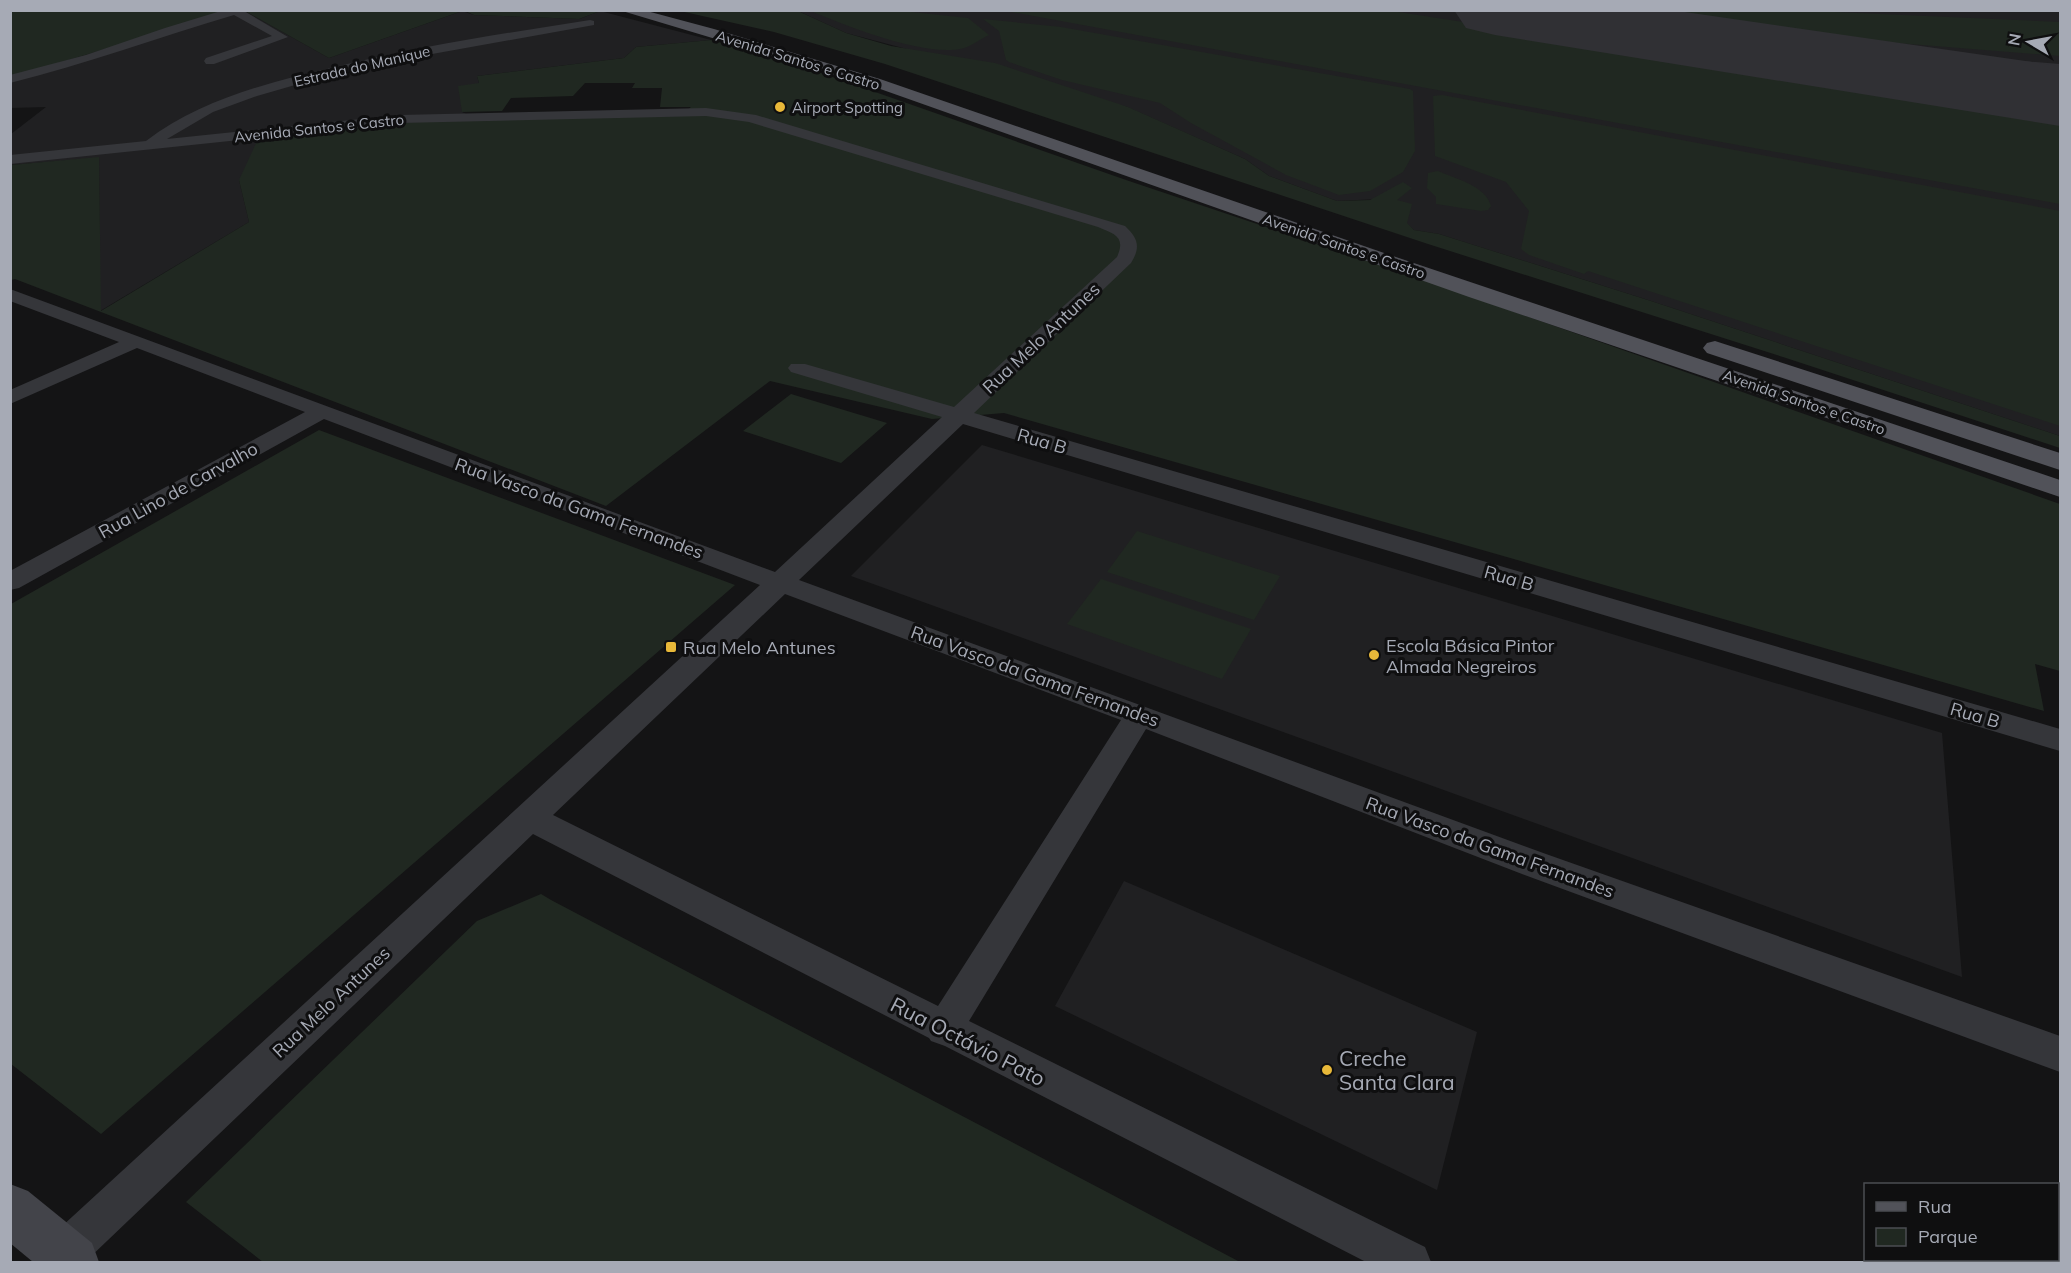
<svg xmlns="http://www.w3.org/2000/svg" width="2071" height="1273" viewBox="0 0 2071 1273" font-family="Mulish,sans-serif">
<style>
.built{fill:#202022}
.green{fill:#202821}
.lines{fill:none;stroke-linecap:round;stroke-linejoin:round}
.taxiway{fill:#303034;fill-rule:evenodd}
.runway{fill:#303034;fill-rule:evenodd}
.street{fill:#35363a;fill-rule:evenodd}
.secondary{fill:#43444a;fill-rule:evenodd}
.primary{fill:#515259;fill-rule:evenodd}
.poi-dot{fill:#e8b839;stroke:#0f0f10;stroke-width:2}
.labels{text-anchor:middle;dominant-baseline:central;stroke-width:6;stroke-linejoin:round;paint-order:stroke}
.far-street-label{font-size:15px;fill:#a6aab5;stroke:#0f0f10}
.far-poi-label{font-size:15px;fill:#a6aab5;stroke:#0f0f10;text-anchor:start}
.street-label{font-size:18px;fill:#a6aab5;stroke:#0f0f10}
.poi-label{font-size:18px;fill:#a6aab5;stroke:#0f0f10;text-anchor:start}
.near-street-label{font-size:21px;fill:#a6aab5;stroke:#0f0f10}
.near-poi-label{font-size:21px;fill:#a6aab5;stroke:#0f0f10;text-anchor:start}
</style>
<rect width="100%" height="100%" fill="#141415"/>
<path class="built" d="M 233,10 L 245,11 L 329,58 L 462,11 L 474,15 L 579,19 L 600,11 L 711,40 L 636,47 L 624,58 L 477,76 L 479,83 L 462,112 L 476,119 L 239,180 L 249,222 L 100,311 L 99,158 L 11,165 L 11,134 L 46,107 L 11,108 L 11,77 Z
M 798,11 L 2060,11 L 2060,436 L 1651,301 L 1439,234 L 1414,230 L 1379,199 L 1337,201 L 1269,176 L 1245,159 L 1127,107 L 846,33 Z
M 982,445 L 1942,733 L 1962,977 L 851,576 Z
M 1124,881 L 1477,1032 L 1437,1190 L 1055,1006 Z"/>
<path class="green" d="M 10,11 L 233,11 L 11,77 Z
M 245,11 L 245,10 L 462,11 L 329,58 Z
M 465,11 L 597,10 L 600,11 L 579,19 L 474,15 Z
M 680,11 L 798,11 L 846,33 L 891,46 L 995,63 L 1128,107 L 1245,159 L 1269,176 L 1337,201 L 1370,200 L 1403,182 L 1412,188 L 1397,200 L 1412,204 L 1407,223 L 1414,230 L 1439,234 L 1651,301 L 2060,436 L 2060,448 L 1783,357 L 1428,244 L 885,64 L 774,32 Z
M 902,11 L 968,18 L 989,35 C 980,39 969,48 960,49 C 922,56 846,26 811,11 Z
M 1006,11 L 1392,11 L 2060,115 L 2060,204 Z
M 1593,11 L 1812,11 L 2060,22 L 2060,56 L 1823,37 Z
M 983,19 L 1061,27 L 1410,89 L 1413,91 L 1415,151 L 1403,172 L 1370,191 L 1339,195 L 1286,175 L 1191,123 L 1160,103 L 1062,80 L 1009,62 L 1006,60 L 999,31 Z
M 711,40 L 778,58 L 1129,181 L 1427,281 L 2060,504 L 2060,671 L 2035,664 L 2044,711 L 1004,413 L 932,419 L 770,381 L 606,506 L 15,279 L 11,280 L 11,165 L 99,157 L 101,311 L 249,222 L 239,180 L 258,139 L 380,124 L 476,119 L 680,116 L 691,107 L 660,107 L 662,88 L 632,88 L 635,83 L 585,83 L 573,96 L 511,98 L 502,111 L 462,112 L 458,86 L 479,83 L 477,76 L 624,58 L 636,47 Z
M 1442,95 L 2060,211 L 2060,426 L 1588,271 L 1584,274 L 1529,255 L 1521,249 L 1529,211 L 1506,182 L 1435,156 L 1433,96 Z
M 1438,171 C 1456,179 1486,186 1491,206 L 1488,210 L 1481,211 L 1436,204 L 1436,197 L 1427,188 L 1428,173 Z
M 791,394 L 887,423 L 841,463 L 743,431 Z
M 319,430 L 735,585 L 101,1134 L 11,1064 L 11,604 Z
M 1137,531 L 1280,576 L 1254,620 L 1107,572 Z
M 1101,579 L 1251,629 L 1222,679 L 1067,624 Z
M 541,894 L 551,900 L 1240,1262 L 263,1262 L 186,1202 L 477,921 Z"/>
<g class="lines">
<path class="taxiway" d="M 1617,19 L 1863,48 L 2060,64 L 2060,86 L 1863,70 L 1605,36 L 1600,29 L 1605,22 Z"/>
<path class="runway" d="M 1454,10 L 1671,10 L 2060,66 L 2060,126 L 1495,35 L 1466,28 Z"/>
<path class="street" d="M 224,10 L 244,11 L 288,37 L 214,64 L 206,64 L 204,61 L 206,58 L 272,36 L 234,15 C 159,37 86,64 10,83 L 10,75 L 86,55 L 165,28 Z
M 590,20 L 594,21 L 594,25 L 421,56 L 302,83 L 257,96 L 213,112 L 167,139 L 400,115 L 706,108 L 756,115 L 1125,226 C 1138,238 1141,247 1131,263 L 974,413 L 2060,729 L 2060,751 L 963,424 L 799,580 L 1546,854 L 2060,1036 L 2060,1072 L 1522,874 L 1146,729 L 969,1021 L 1425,1247 L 1431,1262 L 1366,1262 L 945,1046 L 931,1041 L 929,1038 L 533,834 L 85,1262 L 45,1262 L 42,1254 L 48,1239 L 760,585 L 324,419 L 19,588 L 10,590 L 10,571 L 305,412 L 137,348 L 10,404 L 10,390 L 119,342 L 10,301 L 10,289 L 775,572 L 942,417 L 791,372 L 788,368 L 791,364 L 805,364 L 954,407 L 1117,257 C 1126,237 1115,234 1098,227 L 749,122 L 706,116 L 400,123 L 10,164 L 10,155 L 146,141 C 203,98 271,82 339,66 C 422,46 506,33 590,20 ZM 785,594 L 1121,720 L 938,1006 L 553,815 Z"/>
<path class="secondary" d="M 10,1184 L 28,1191 L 92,1243 L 99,1262 L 33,1262 L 10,1243 Z"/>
<path class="primary" d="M 619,10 L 643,10 L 714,29 L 880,79 L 1387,254 L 2060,480 L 2060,497 L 1469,297 L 869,85 Z
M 1715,341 L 2060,453 L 2060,470 L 1707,353 L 1703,348 L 1707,343 Z"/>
</g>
<g class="poi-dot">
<circle cx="780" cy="107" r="6"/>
<rect x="665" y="641" width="12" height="12" rx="3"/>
<circle cx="1374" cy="655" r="6"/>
<circle cx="1327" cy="1070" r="6"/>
</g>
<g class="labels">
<g class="far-street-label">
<text transform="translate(798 60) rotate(17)">Avenida Santos e Castro</text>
<text transform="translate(362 66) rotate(-13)">Estrada do Manique</text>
<text transform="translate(319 128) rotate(-6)">Avenida Santos e Castro</text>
<text transform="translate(1344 246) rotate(19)">Avenida Santos e Castro</text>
<text transform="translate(1804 402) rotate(19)">Avenida Santos e Castro</text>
</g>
<g class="far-poi-label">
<text x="792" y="107">Airport Spotting</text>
</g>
<g class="street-label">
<text transform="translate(1041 338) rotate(-43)">Rua Melo Antunes</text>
<text transform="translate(1042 441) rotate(16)">Rua B</text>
<text transform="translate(178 490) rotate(-29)">Rua Lino de Carvalho</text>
<text transform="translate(579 508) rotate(20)">Rua Vasco da Gama Fernandes</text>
<text transform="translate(1509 578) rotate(16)">Rua B</text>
<text transform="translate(1035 676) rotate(20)">Rua Vasco da Gama Fernandes</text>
<text transform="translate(1975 715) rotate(16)">Rua B</text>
<text transform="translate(1490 847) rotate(20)">Rua Vasco da Gama Fernandes</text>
<text transform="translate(331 1002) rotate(-43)">Rua Melo Antunes</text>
</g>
<g class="poi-label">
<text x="1386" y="645">Escola Básica Pintor<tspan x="1386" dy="21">Almada Negreiros</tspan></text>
<text x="683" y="647">Rua Melo Antunes</text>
</g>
<g class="near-street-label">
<text transform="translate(968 1041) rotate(27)">Rua Octávio Pato</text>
</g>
<g class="near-poi-label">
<text x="1339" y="1058">Creche<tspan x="1339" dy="24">Santa Clara</tspan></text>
</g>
</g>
<rect width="2071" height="1273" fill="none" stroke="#a6aab5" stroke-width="24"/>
<rect x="1864" y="1183" width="195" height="78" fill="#0f0f10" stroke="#4b4d52" stroke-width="1.5"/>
<rect x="1876" y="1202" width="30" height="9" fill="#515259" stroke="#4b4d52" stroke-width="1.5"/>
<text x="1918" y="1213" font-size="18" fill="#a6aab5">Rua</text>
<rect x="1876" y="1228" width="30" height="18" fill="#202821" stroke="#4b4d52" stroke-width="1.5"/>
<text x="1918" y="1243" font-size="18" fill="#a6aab5">Parque</text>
<g transform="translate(2029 42) rotate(280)" stroke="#0f0f10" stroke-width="4.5" paint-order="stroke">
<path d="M0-4.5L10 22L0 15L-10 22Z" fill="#a6aab5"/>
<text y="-9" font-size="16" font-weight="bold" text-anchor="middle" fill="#a6aab5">N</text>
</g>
</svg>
